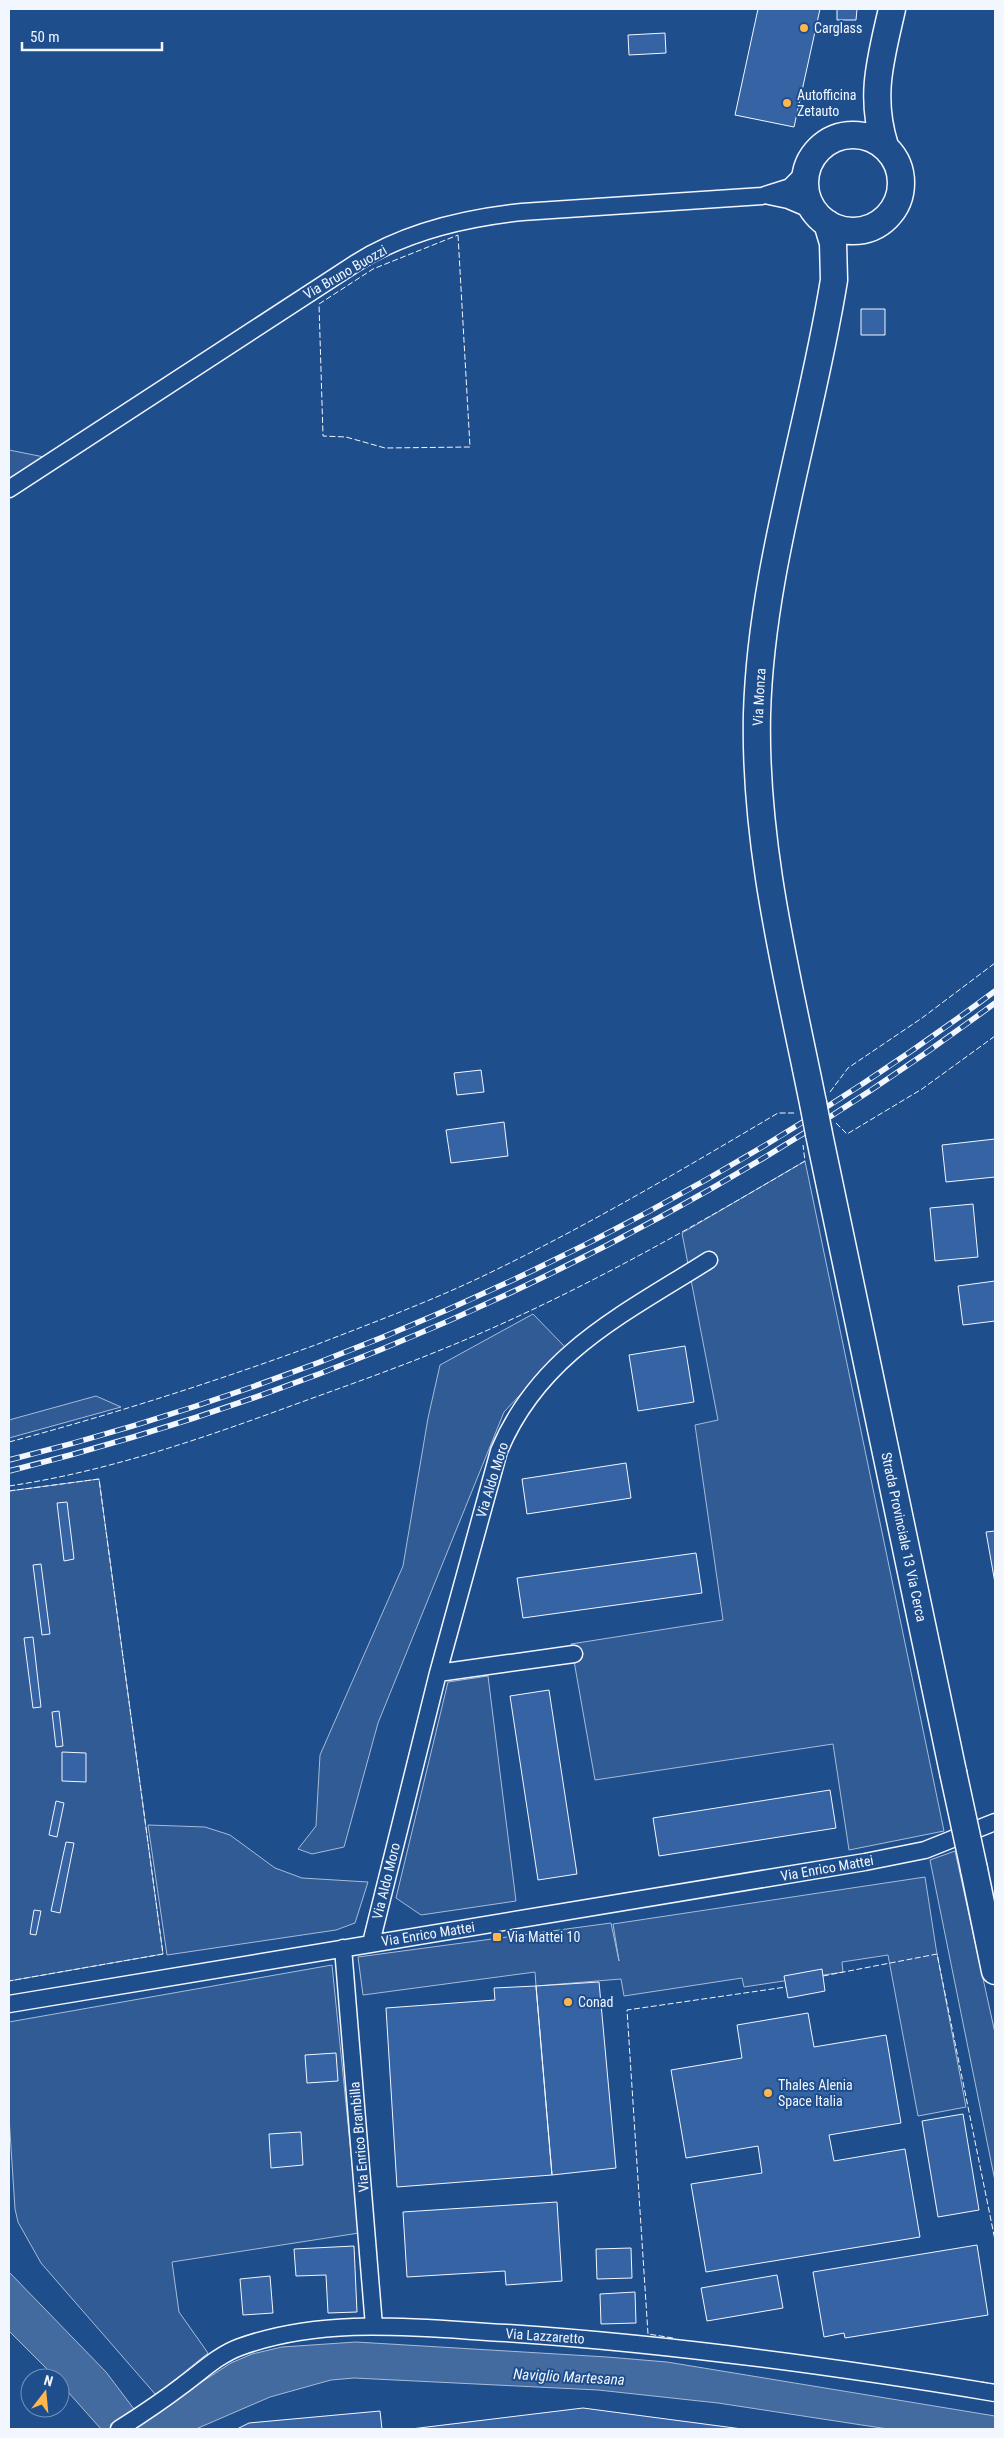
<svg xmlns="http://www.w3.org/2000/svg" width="1004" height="2438" viewBox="0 0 1004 2438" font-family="'Roboto Condensed',sans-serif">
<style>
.built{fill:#305b95;stroke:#a8bbd7}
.water{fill:#446ba0;stroke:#a8bbd7}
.building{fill:#3563a3;stroke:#f2f6ff}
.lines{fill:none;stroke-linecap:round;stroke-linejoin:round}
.street-casing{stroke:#f2f6ff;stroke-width:19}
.primary-casing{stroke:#f2f6ff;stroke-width:29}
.street{stroke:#1f4e8c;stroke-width:16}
.primary{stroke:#1f4e8c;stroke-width:26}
.rail-casing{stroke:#f2f6ff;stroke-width:5.5}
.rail{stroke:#1f4e8c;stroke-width:4;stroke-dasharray:11;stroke-linecap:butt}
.primary-bridge-casing{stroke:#f2f6ff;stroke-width:29;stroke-linecap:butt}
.primary-bridge{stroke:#1f4e8c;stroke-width:26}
.fence{stroke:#f2f6ff;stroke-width:1;stroke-dasharray:6 2.5;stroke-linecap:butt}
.poi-dot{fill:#ffb74d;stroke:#1f4e8c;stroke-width:2}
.labels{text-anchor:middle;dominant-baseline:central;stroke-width:4;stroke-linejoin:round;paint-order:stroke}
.poi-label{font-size:14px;fill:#f2f6ff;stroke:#1f4e8c;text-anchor:start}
.street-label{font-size:14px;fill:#f2f6ff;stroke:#1f4e8c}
.water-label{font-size:15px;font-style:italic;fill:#f2f6ff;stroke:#1f4e8c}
</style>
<rect width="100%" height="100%" fill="#1f4e8c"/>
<path class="built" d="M 9,450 L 44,457 L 9,479 Z
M 805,1161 L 944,1831 L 849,1850 L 833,1744 L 595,1780 L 571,1644 L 723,1620 L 695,1425 L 718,1420 L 682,1233 Z
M 533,1314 L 565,1347 L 504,1412 L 378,1723 L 344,1847 L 312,1854 L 298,1849 L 316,1826 L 320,1755 L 403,1566 L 428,1418 L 440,1365 Z
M 96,1396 L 121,1407 L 9,1438 L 9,1420 Z
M 99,1479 L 163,1954 L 9,1981 L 9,1491 Z
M 488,1676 L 516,1901 L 421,1915 L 396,1898 L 448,1682 Z
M 148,1825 L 205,1827 L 230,1835 L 275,1868 L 302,1878 L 368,1882 L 355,1923 L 336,1930 L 167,1955 Z
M 955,1851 L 995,2033 L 995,2181 L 930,1860 Z
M 925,1877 L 936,1948 L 966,2107 L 918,2116 L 888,1955 L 842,1962 L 843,1972 L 744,1987 L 742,1978 L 624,1996 L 621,1979 L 536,1986 L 535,1972 L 363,1995 L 358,1957 L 611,1923 L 619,1961 L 613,1924 Z
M 332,1965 L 359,2233 L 172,2262 L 179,2312 L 208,2353 L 156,2395 L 41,2263 L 18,2222 L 15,2209 L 9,2117 L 9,2022 Z"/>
<path class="water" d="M 9,2272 L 106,2372 L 137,2413 L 191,2389 L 231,2363 L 252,2354 L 282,2347 L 356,2342 L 607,2357 L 667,2362 L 995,2416 L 995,2429 L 888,2429 L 718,2403 L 598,2390 L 354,2378 L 331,2380 L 270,2397 L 196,2429 L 101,2429 L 60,2383 L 60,2378 L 56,2378 L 9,2331 Z"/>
<path class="building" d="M 758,9 L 820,9 L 794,127 L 735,115 Z
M 837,9 L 857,9 L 856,20 L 837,20 Z
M 665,33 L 666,53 L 629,55 L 628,35 Z
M 861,309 L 885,309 L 885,335 L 861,335 Z
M 481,1070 L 484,1092 L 457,1095 L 454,1073 Z
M 504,1122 L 508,1156 L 451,1163 L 446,1130 Z
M 995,1139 L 995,1177 L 946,1182 L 942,1145 Z
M 973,1204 L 978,1257 L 935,1261 L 930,1208 Z
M 995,1281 L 995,1321 L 963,1325 L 958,1286 Z
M 685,1346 L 694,1402 L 638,1411 L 629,1355 Z
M 626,1463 L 631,1498 L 527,1514 L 522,1479 Z
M 67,1502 L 74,1559 L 64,1561 L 57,1503 Z
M 995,1531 L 995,1583 L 986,1532 Z
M 696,1553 L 702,1593 L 523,1618 L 517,1578 Z
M 41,1564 L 50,1634 L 42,1635 L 33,1565 Z
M 33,1637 L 41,1707 L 33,1708 L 24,1638 Z
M 549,1690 L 577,1874 L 538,1880 L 510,1696 Z
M 59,1711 L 63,1746 L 56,1747 L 52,1712 Z
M 62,1752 L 86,1753 L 86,1782 L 62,1781 Z
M 830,1790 L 836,1828 L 659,1856 L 653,1818 Z
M 56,1801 L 64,1803 L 57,1837 L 49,1835 Z
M 66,1842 L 74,1843 L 60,1913 L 51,1911 Z
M 34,1910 L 41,1911 L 36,1935 L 30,1934 Z
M 822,1969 L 825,1991 L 788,1998 L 784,1976 Z
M 599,1982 L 616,2168 L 552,2175 L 536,1986 Z
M 536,1986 L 552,2175 L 397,2187 L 386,2008 L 495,2000 L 494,1988 Z
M 808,2013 L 814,2047 L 886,2035 L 901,2123 L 829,2135 L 834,2161 L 905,2149 L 920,2237 L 706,2272 L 691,2184 L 762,2173 L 758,2146 L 686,2158 L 671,2070 L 742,2058 L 737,2025 Z
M 336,2053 L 338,2081 L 307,2083 L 305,2055 Z
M 963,2114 L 979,2210 L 938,2217 L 922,2121 Z
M 301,2132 L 303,2165 L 271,2168 L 269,2134 Z
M 557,2202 L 562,2281 L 506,2285 L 505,2271 L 407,2277 L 403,2212 Z
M 977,2245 L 988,2315 L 845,2338 L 844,2333 L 824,2337 L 813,2272 Z
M 354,2246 L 357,2312 L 328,2313 L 326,2275 L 296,2276 L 294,2249 Z
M 631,2248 L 632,2278 L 597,2279 L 596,2249 Z
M 777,2275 L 783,2308 L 707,2321 L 701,2288 Z
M 270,2276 L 273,2313 L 243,2315 L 240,2279 Z
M 635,2292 L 636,2323 L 601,2324 L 600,2294 Z
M 583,2408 L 742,2429 L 411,2429 Z
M 380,2411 L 382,2429 L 237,2429 L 249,2423 Z"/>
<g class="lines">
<g class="street-casing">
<path id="street" d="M 769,196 L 788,200 L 814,211
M 9,489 L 356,263 C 405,232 465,218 522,212 L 762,196 L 790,187 L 807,170
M 438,1673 L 574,1654
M 371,1943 L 438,1673 L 499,1451 C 540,1353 624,1314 709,1260
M 343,1948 L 374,2326
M 9,2004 L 865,1862 L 925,1850 L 995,1822
M 119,2429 C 141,2415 162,2401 183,2385 C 201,2372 218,2355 240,2347 C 326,2316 417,2328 506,2333 C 672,2344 832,2366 995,2393"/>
</g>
<g class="primary-casing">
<path id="primary" d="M805 183a48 48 0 1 1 96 0a48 48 0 1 1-96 0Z
M 885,146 C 869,96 881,58 892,9
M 813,1103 C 787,974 754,846 757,714 C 761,568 811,424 834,280 L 833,243 L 827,223
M 819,1134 L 953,1772
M 974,1869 L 995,1971"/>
</g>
<use href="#street" class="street"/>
<use href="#primary" class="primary"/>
<g class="rail-casing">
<path id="rail" d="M 9,1460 C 364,1371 701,1210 995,991
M 9,1471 C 364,1383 702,1221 995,1003"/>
</g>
<use href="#rail" class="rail"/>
<g class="primary-bridge-casing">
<path id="primary-bridge" d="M 813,1103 L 819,1134
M 953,1772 L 974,1869"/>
</g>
<use href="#primary-bridge" class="primary-bridge"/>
<path class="fence" d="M 458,235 L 470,447 L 385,448 L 346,437 L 323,436 L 319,304 L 373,269 Z
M 830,1092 L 848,1068 L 922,1018 L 995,963
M 836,1123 L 847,1134 L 922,1089 L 995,1036
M 9,1442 C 114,1414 217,1381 318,1344 C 372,1323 426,1303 479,1278 C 582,1229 680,1171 778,1113 L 796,1113
M 9,1486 C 104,1472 198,1440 288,1407 C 340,1388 392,1370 443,1349 C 569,1298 688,1230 805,1161 L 803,1145
M 9,1491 L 99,1479 L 163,1954 L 9,1981
M 823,1976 L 937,1954 L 995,2240
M 673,2338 L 648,2334 L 627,2010 L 786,1987
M 982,2382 L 995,2384"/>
</g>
<g class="poi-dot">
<circle cx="804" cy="28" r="5"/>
<circle cx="787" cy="103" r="5"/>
<rect x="492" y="1932" width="10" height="10" rx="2.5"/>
<circle cx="568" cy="2002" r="5"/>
<circle cx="768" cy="2093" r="5"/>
</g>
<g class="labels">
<g class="poi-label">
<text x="814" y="28">Carglass</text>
<text x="797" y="95">Autofficina<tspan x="797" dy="16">Zetauto</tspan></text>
<text x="507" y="1937">Via Mattei 10</text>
<text x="578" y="2002">Conad</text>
<text x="778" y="2085">Thales Alenia<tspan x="778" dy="16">Space Italia</tspan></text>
</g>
<g class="street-label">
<text transform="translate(345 272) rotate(-30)">Via Bruno Buozzi</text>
<text transform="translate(759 697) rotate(-87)">Via Monza</text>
<text transform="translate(492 1480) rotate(-73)">Via Aldo Moro</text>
<text transform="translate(904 1537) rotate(78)">Strada Provinciale 13 Via Cerca</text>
<text transform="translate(827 1868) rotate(-10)">Via Enrico Mattei</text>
<text transform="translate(386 1881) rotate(-76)">Via Aldo Moro</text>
<text transform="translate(428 1934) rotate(-9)">Via Enrico Mattei</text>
<text transform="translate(359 2137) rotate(-95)">Via Enrico Brambilla</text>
<text transform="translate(545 2336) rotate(4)">Via Lazzaretto</text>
</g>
<g class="water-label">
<text transform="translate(569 2377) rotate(3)">Naviglio Martesana</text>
</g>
</g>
<rect width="1004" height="2438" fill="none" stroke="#f2f6ff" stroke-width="20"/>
<g transform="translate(45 2393) rotate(16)"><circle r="24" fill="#1f4e8c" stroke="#7391ba"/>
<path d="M0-4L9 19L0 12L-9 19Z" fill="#ffb74d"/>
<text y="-8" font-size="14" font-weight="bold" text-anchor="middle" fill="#f2f6ff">N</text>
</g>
<path d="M22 42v8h140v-8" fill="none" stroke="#f2f6ff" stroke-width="2.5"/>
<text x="30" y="42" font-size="15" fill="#f2f6ff" stroke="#1f4e8c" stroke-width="4" paint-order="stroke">50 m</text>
</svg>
